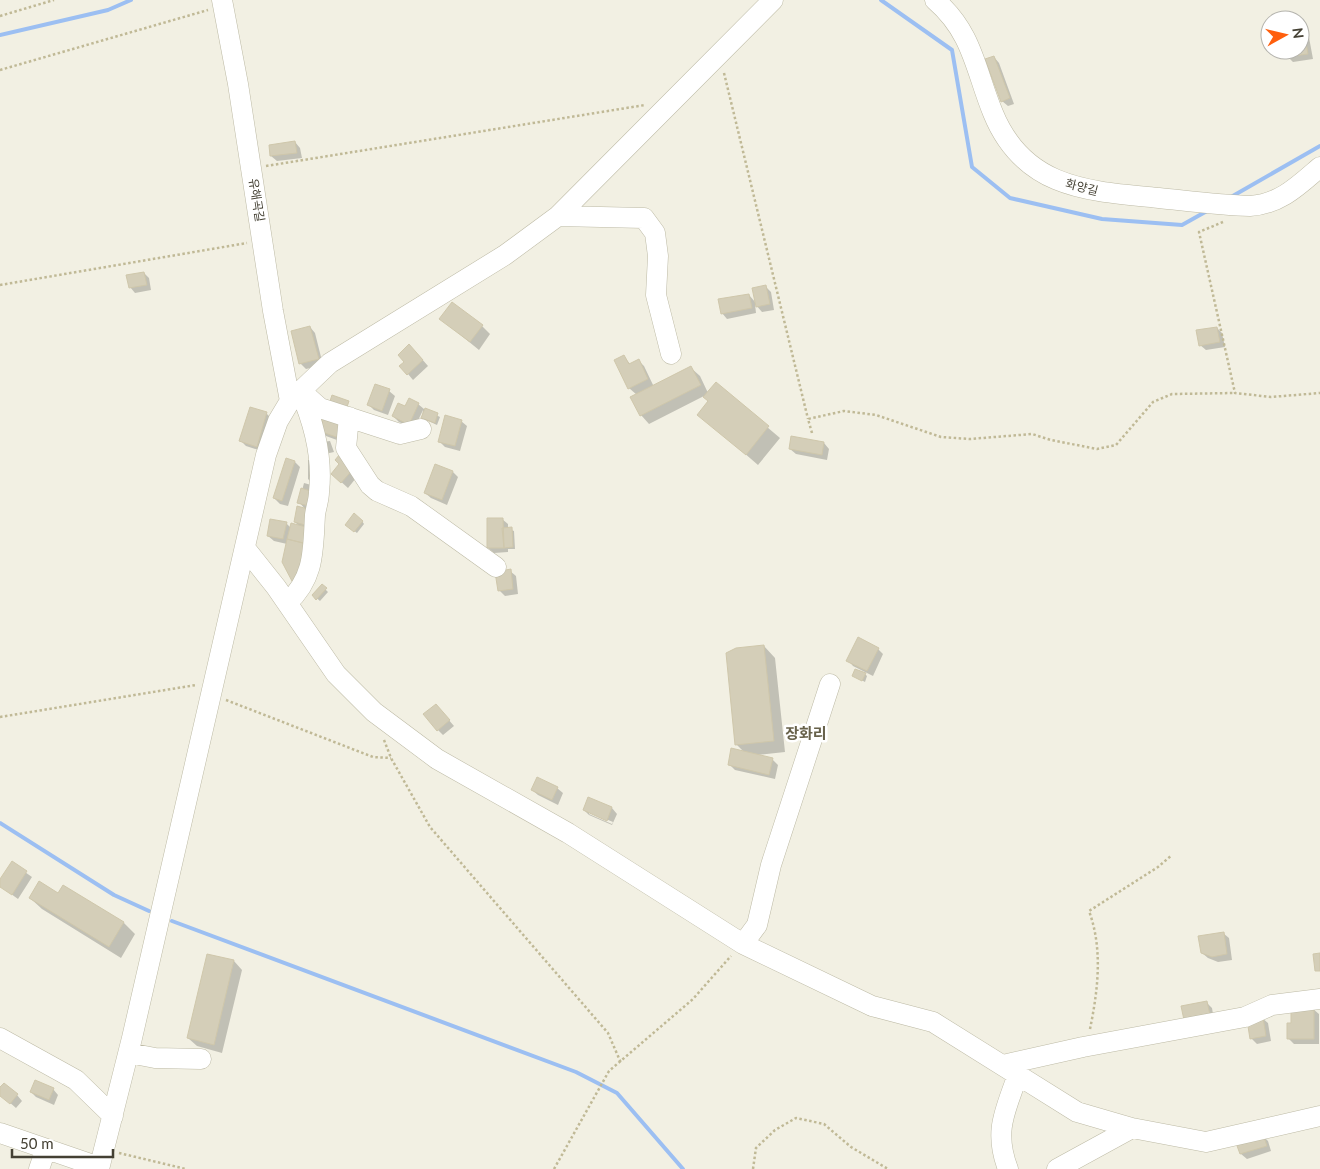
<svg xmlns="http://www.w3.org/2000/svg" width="1320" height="1169" viewBox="0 0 1320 1169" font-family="Lato,'Noto Sans KR',sans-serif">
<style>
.shadow{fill:#0003;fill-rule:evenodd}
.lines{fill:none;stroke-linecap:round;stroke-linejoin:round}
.stream{stroke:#9cbff2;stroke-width:4}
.building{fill:#d4ceb8;stroke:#cfc7ab}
.minor-casing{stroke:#bdbaa5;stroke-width:21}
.path{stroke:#c0b996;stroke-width:2.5;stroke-dasharray:2.5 2.5;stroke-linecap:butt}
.minor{stroke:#fff;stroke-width:20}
.labels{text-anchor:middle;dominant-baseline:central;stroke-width:5;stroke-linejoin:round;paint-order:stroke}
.street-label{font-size:12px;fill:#444033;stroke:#fff}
.quarter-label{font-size:15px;font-weight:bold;fill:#67614a;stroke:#fff}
</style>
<rect width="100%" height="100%" fill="#f2f0e3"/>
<path class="shadow" d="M 1300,27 L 1303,27 L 1308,32 L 1313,59 L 1293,62 L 1288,57 L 1286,50 L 1300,50 Z
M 994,57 L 999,63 L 1014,104 L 1008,106 L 1002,101 Z
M 295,142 L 300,148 L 302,158 L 277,161 L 271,156 Z
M 144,273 L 149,278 L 151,290 L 135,293 L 130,287 Z
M 766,287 L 771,292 L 774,310 L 762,312 L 755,304 L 756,313 L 727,319 L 722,313 L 749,295 L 756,303 Z
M 441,319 L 482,326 L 490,334 L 479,350 Z
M 310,327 L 315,333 L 323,365 L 306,369 L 300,363 Z
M 1217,328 L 1222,333 L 1225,347 L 1206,350 L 1200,345 Z
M 415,351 L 428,366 L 413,380 L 408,374 L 406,362 Z
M 624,357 L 631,365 L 639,361 L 644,366 L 654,387 L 691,368 L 700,376 L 708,393 L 716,384 L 780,438 L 758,465 L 699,414 L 709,402 L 704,396 L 649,424 L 641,415 L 637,395 L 629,388 Z
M 389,391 L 395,396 L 388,415 L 374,410 L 368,404 Z
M 418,404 L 424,409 L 440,417 L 437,425 L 422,418 L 423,410 L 414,429 L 399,422 L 393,416 L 406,407 Z
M 266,413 L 272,419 L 262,451 L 246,446 L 241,441 Z
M 461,421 L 467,426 L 460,451 L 445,447 L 439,441 Z
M 344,422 L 345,443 L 326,436 L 321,431 Z
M 330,441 L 334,452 L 325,454 L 322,442 Z
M 824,443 L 829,449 L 827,460 L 796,454 L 790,449 Z
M 308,460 L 315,460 L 310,481 L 308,479 Z
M 295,462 L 300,467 L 288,506 L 280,504 L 274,498 Z
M 341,464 L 360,473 L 348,488 L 338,479 Z
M 453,472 L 458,477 L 447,505 L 431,498 L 425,493 Z
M 304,483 L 315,486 L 307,528 L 287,544 L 274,541 L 268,536 L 286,523 L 291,528 L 299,526 L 295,522 L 305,509 L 299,502 Z
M 502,519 L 508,524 L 508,529 L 514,531 L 515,549 L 508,549 L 508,552 L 494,553 L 488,548 Z
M 362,521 L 364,524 L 357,533 L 349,527 Z
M 510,571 L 516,576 L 518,594 L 505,596 L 499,590 Z
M 322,586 L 328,592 L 320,601 L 313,595 Z
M 764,646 L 775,658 L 785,752 L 757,755 L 772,759 L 778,765 L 775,779 L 735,770 L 729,764 L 744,752 L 736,744 Z
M 878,649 L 883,654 L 873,676 L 853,666 L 848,660 Z
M 864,673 L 867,676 L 865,682 L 854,676 Z
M 441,711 L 454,726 L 443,735 L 438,730 Z
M 557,788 L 563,793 L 558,805 L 538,795 L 532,790 Z
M 612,808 L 617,814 L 612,825 L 589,815 L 584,810 ZM 589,812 L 613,822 L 612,824 L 589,814 Z
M 12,863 L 32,877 L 18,899 L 0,886 L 0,881 Z
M 64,886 L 124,923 L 135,934 L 121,958 L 42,909 L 30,898 L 59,894 Z
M 1223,933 L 1229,938 L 1232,960 L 1218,962 L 1208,958 L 1202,953 Z
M 208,955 L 234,961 L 242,970 L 222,1053 L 197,1046 L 188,1038 Z
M 1206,1002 L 1212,1008 L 1214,1020 L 1191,1025 Z
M 1313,1009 L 1319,1014 L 1319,1044 L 1294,1044 L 1288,1038 L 1293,1025 Z
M 1262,1018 L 1268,1023 L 1271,1041 L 1257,1044 L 1251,1038 Z
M 0,1089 L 17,1095 L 22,1101 L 16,1108 L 0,1094 Z
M 53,1089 L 58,1095 L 54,1105 L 36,1097 L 31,1092 Z
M 1263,1136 L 1268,1141 L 1271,1151 L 1247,1159 L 1241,1154 L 1238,1144 Z"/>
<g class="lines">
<path class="stream" d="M 881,0 L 952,50 L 972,167 L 1010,198 L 1102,219 L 1182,225 L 1207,211
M 0,35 L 108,10 L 131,0
M 1231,197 L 1320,146
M 0,823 L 114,895 L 149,911
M 172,921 L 576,1072 L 617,1093 L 683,1169"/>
</g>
<path class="building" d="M 1300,26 L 1303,26 L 1308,54 L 1286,57 L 1285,50 L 1300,50 Z
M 994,56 L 1010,98 L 1001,102 L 985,59 Z
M 295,141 L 297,153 L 270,156 L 269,145 Z
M 144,272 L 147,285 L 129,288 L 126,275 Z
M 766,285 L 770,304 L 756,307 L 752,288 Z
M 749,294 L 752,308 L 721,314 L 718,299 Z
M 452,302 L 483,325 L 470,342 L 439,319 Z
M 310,326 L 319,359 L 299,364 L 291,331 Z
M 1217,327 L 1220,342 L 1199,346 L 1196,330 Z
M 409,344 L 423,360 L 407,375 L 399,366 L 404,362 L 398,355 Z
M 624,355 L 629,364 L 639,359 L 648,379 L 628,389 L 614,360 Z
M 691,366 L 701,385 L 640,416 L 630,397 Z
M 716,382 L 769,426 L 746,455 L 697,415 L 708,401 L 703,397 Z
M 375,384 L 390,389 L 382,411 L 367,405 Z
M 332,395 L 349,401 L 346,410 L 329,404 Z
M 409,398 L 419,403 L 409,425 L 392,416 L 398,403 L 405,406 Z
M 250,407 L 267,412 L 257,447 L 239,441 Z
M 425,408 L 438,413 L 435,423 L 421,418 Z
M 325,414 L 345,421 L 339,438 L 319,431 Z
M 445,415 L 462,420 L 455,446 L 438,442 Z
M 791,436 L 824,442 L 822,455 L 789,449 Z
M 340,454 L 355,467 L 341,483 L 331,474 L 339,464 L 335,460 Z
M 286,458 L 295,461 L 282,501 L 273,498 Z
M 435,464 L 453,471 L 442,500 L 424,493 Z
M 301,488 L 317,493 L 313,507 L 297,503 Z
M 297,506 L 308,509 L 305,525 L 294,522 Z
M 354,513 L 363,521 L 354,532 L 345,525 Z
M 487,518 L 503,518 L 504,548 L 487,548 Z
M 270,519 L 287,522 L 283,539 L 267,536 Z
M 291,523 L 314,529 L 311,545 L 287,539 Z
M 512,527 L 513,547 L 504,548 L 502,528 Z
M 287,539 L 311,545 L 293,583 L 282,562 Z
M 511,569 L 513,589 L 498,591 L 495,572 Z
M 322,584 L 327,588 L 316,600 L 312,595 Z
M 858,637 L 879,648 L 867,671 L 846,661 Z
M 764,645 L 774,741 L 735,745 L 726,653 L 736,648 Z
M 855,669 L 866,673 L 862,681 L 852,676 Z
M 436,704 L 450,720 L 437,731 L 423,714 Z
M 731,748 L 773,758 L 769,775 L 728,765 Z
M 537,777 L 558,787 L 552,800 L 531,790 Z
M 588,797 L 612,807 L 607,821 L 583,810 Z
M 12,861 L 27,871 L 12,895 L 0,887 L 0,879 Z
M 39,881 L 58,893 L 63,885 L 124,922 L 109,947 L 29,898 Z
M 1224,932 L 1227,954 L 1212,957 L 1201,953 L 1198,936 Z
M 1320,953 L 1320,971 L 1315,971 L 1313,954 Z
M 207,954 L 234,960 L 214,1045 L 187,1038 Z
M 1207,1001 L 1210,1015 L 1184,1020 L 1181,1006 Z
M 1314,1007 L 1314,1039 L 1287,1039 L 1287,1023 L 1291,1023 L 1291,1008 Z
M 1263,1017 L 1266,1036 L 1250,1039 L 1247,1020 Z
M 35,1080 L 54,1088 L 49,1100 L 30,1092 Z
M 4,1083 L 18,1094 L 10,1104 L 0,1096 L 0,1087 Z
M 1263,1134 L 1267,1146 L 1240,1154 L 1236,1143 Z"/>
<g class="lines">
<g class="minor-casing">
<path id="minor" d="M 222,0 L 238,84 L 273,311 L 290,401
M 935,0 C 973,33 975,69 993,113 C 1024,189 1088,191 1159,198 C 1189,201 1220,205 1250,206 C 1280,204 1298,186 1320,167
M 558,216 L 644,218 L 655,233 L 658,256 L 656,295 L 671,354
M 302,392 L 320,408 L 400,434 L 421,429
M 349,417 L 346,448 L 370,485 L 377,491 L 411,506 L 496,567
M 245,548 L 276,587 L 336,674 L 374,712 L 437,759 L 568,833 L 743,944 L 872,1006 L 933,1022 L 1077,1112 L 1132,1128 L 1206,1142 L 1320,1116
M 287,603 C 315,578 313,549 315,515 C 316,507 319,500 319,492 C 323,457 314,423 300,391
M 743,944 L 757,925 L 771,865 L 830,684
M 0,1038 L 76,1080 L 113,1116
M 129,1053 L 155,1058 L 201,1059
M 1003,1065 L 1083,1047 L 1245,1017 L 1272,1005 L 1320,999
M 0,1133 L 99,1167
M 39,1169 L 46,1149
M 99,1169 L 132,1038 L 266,455 L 278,421 L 290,401 L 330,363 L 505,255 L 558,216 L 773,0
M 1008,1169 C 993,1130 1006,1110 1018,1074
M 1057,1169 L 1132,1128"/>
</g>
<path class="path" d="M 0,16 L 54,0
M 0,70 L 208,10
M 724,73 L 808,419
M 266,166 L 645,105
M 1223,222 L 1199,232 L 1235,393 L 1271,397 L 1320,393
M 0,285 L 247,243
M 812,433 L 808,419 L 844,411 L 876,415 L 941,437 L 970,439 L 1032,434 L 1051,440 L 1097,449 L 1116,445 L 1153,402 L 1172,394 L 1235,393
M 226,700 L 373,757 L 391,758
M 0,717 L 196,685
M 384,740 L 391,758 L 430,827 L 608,1033 L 621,1063
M 1090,1029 C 1098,990 1103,949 1089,911 L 1158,867 L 1172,855
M 119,1153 L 186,1169
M 554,1169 L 609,1071 L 693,999 L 731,956
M 753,1169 L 756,1148 L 775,1130 L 796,1118 L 824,1124 L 851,1147 L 888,1169"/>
<use href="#minor" class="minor"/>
</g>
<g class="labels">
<g class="street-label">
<text transform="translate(1082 187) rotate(14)">화양길</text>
<text transform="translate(257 200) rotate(81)">유해곡길</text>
</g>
<g class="quarter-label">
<text x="806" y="733">장화리</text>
</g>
</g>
<g transform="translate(1285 35) rotate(82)"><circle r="24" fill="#ffffff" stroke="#b4b3ad"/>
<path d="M0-4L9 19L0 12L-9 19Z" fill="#ff5f0d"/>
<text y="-8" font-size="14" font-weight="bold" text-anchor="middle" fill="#444033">N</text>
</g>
<path d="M12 1149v8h101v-8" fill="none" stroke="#444033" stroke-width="2.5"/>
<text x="20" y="1149" font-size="15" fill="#444033" stroke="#ffffff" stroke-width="4" paint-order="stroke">50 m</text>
</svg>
